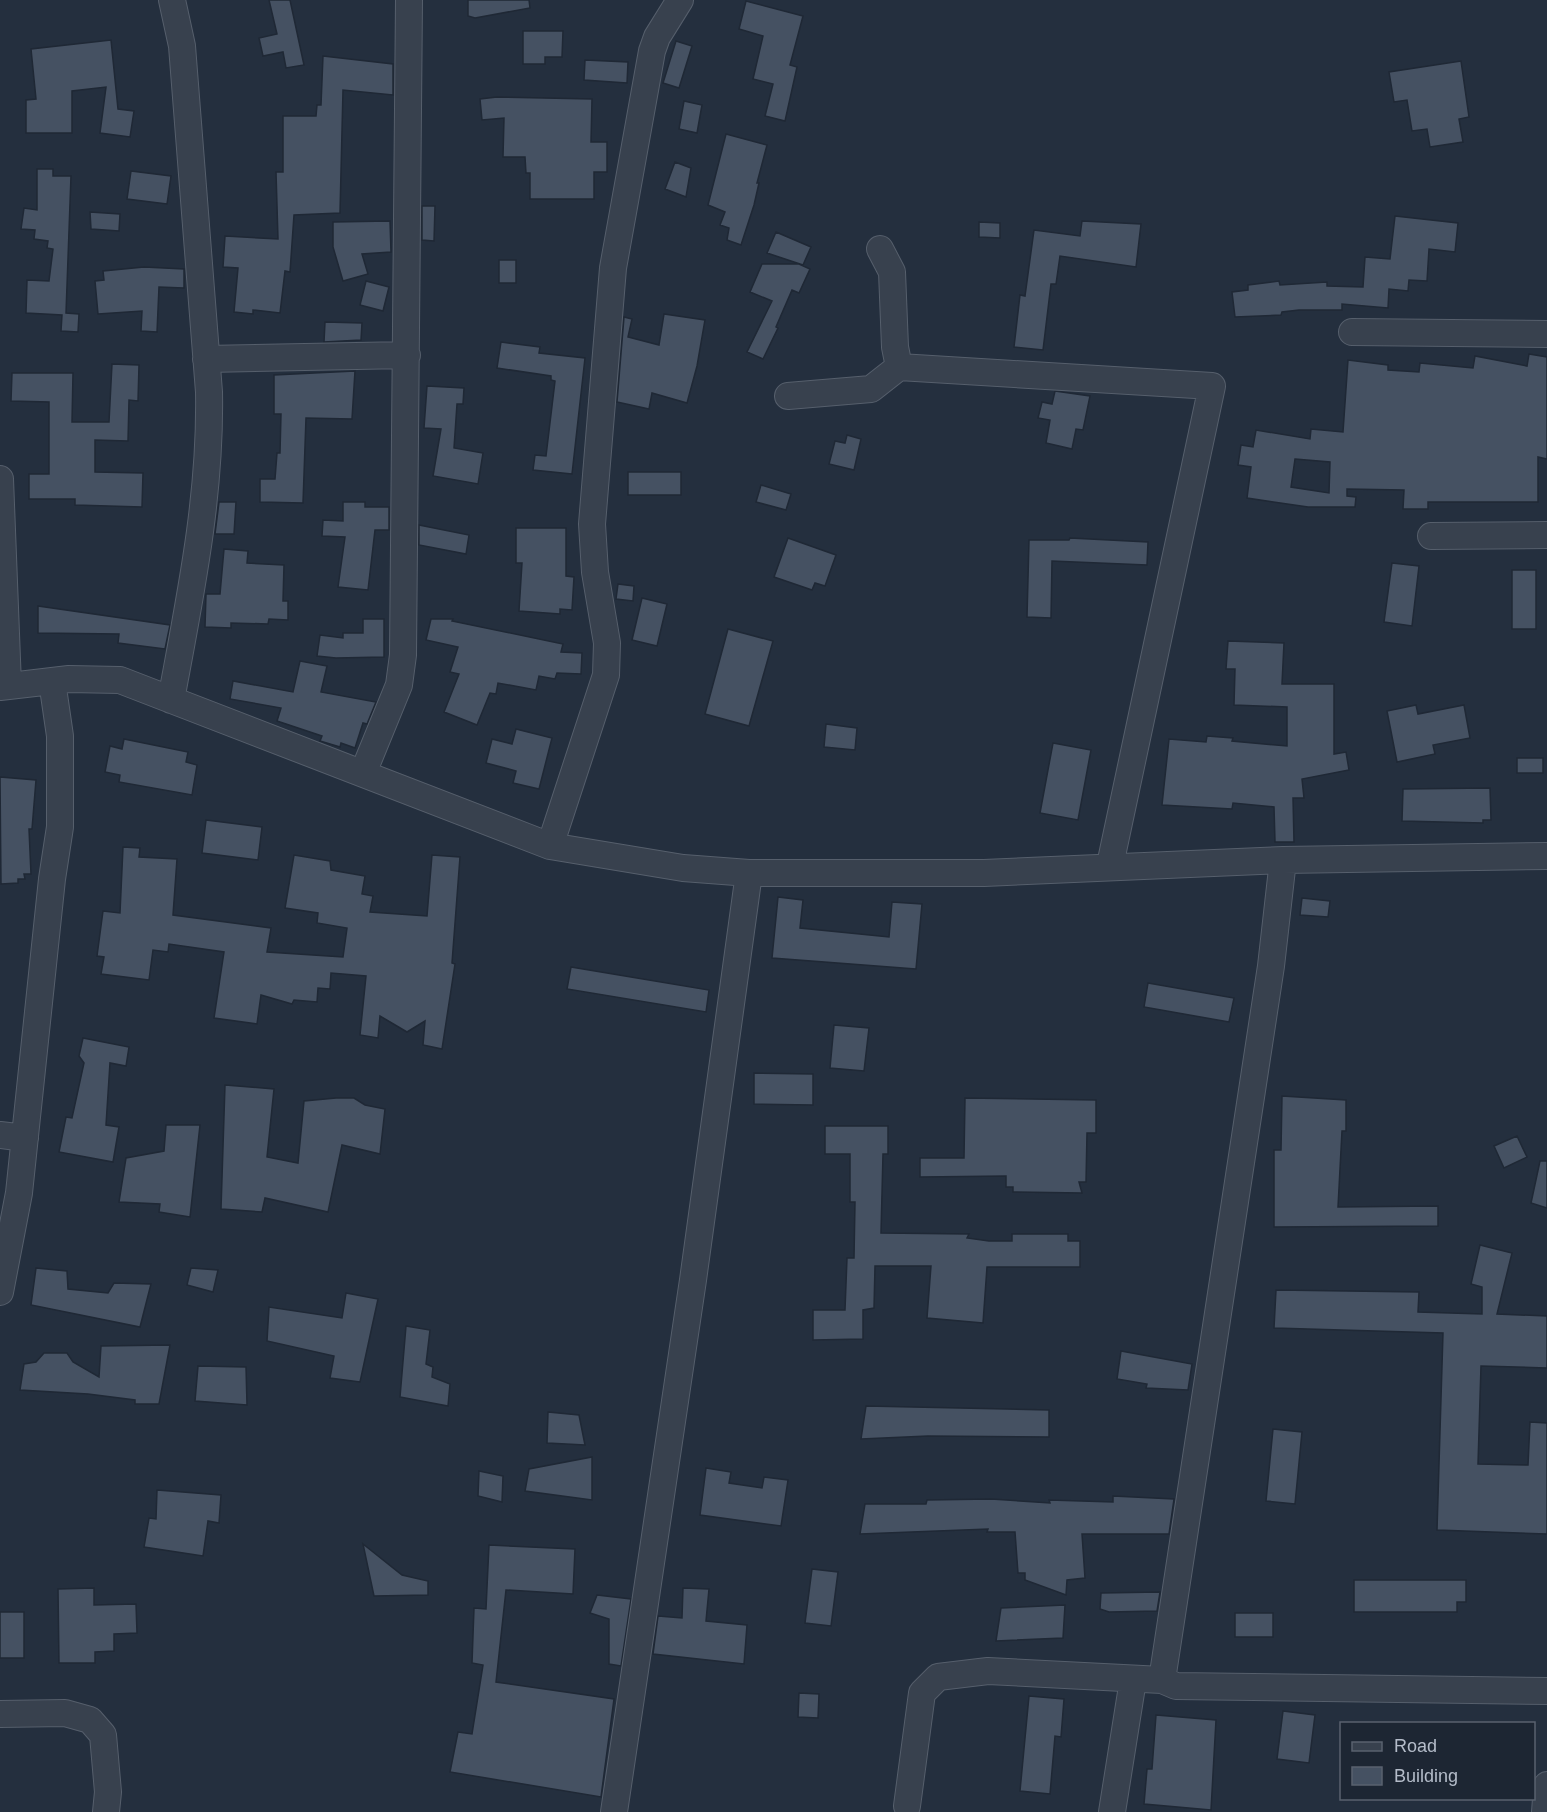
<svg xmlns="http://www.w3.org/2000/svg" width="1547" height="1812" viewBox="0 0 1547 1812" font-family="Arial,sans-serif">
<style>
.building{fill:#455162;stroke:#1f2835;stroke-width:1.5;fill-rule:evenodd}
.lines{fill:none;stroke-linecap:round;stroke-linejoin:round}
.minor-casing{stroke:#565f6c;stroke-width:28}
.minor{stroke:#38414e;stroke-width:26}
</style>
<rect width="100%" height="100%" fill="#242f3e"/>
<path class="building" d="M 269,0 L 290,0 L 304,65 L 286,68 L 283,52 L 263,56 L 259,38 L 277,34 Z
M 468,0 L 529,0 L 530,8 L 475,18 L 468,16 Z
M 746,1 L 803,16 L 790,65 L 797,67 L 785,121 L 765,116 L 773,84 L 753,79 L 763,36 L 739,29 Z
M 523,31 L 563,31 L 562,57 L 545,57 L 545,64 L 523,64 Z
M 111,40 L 118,109 L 134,111 L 130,137 L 100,133 L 106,87 L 72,91 L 72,133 L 26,133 L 26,100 L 36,99 L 31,49 Z
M 676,41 L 692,46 L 679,88 L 663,83 Z
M 323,56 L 393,64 L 393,95 L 343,90 L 340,213 L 294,215 L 290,272 L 285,271 L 280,313 L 253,310 L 253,314 L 234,312 L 238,268 L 223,267 L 225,236 L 278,239 L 276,172 L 283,172 L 283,116 L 316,116 L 317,105 L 321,105 Z
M 585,60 L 628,62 L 627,83 L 584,80 Z
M 1461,61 L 1469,117 L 1459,119 L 1463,142 L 1430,147 L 1427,129 L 1412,131 L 1407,100 L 1394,102 L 1389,72 Z
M 497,97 L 592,99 L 591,142 L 607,142 L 607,172 L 594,172 L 594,199 L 530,199 L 530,173 L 526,173 L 525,157 L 503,157 L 504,118 L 482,120 L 480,99 Z
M 684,101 L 702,105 L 697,133 L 679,129 Z
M 726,134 L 767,145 L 757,183 L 759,183 L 754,205 L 741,245 L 727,240 L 729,228 L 720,225 L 725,212 L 708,205 Z
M 675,162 L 691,168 L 686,197 L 665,189 Z
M 37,169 L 53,169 L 53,176 L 71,176 L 66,313 L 79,314 L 78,332 L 61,331 L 62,315 L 26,313 L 27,280 L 49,281 L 53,249 L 47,248 L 48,241 L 34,239 L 35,230 L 21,229 L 24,208 L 37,210 Z
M 131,171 L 171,176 L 167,204 L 127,199 Z
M 422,206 L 435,206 L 434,241 L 422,240 Z
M 90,212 L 120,214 L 119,231 L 91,229 Z
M 1395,216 L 1458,223 L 1455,252 L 1429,249 L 1427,281 L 1409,280 L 1408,291 L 1389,289 L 1388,308 L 1342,304 L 1342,310 L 1299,310 L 1282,312 L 1281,315 L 1235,317 L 1232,292 L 1248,290 L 1248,285 L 1279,281 L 1280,285 L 1327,282 L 1327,286 L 1363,287 L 1365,257 L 1390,259 Z
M 390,221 L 391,252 L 362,254 L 368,274 L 343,281 L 333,247 L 333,222 Z
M 1082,221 L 1141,224 L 1136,267 L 1060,256 L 1056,284 L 1051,284 L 1043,350 L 1014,347 L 1020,295 L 1025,296 L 1034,230 L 1080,236 Z
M 979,222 L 1000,223 L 1000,238 L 979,237 Z
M 776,232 L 811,247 L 803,265 L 767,253 Z
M 499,260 L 516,260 L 516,283 L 499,283 Z
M 762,264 L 799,264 L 810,269 L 799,293 L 792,290 L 776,327 L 778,328 L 763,359 L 747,352 L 772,301 L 750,292 Z
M 144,267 L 184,269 L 184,288 L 159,287 L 157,332 L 141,331 L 142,311 L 98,314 L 95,281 L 104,280 L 103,271 Z
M 366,281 L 389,287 L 383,311 L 360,305 Z
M 664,314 L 705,320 L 697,366 L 687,403 L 652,393 L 649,409 L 617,402 L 624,317 L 632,319 L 628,337 L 659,345 Z
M 325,322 L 362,323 L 361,340 L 324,342 Z
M 501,342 L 540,347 L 539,353 L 585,358 L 572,474 L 533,470 L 535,455 L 546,456 L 555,381 L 551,380 L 551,376 L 497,368 Z
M 1529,354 L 1547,357 L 1547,459 L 1538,457 L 1538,502 L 1428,502 L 1428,509 L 1403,509 L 1404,490 L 1347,489 L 1347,496 L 1356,497 L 1355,507 L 1308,507 L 1247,498 L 1251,467 L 1238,465 L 1241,445 L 1253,447 L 1256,430 L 1310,439 L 1311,429 L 1343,432 L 1348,360 L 1388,365 L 1388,370 L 1419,372 L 1420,363 L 1473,368 L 1475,356 L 1527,366 ZM 1295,459 L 1330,462 L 1329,493 L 1291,487 Z
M 112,364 L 139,365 L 138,401 L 129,400 L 128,441 L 95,440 L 95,472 L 143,473 L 142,507 L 75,505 L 75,499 L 29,499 L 29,474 L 49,474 L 49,402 L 11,401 L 12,373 L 73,373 L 72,422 L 109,422 Z
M 355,371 L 352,419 L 306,418 L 303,503 L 260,502 L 260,479 L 275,479 L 277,453 L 280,453 L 281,414 L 274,414 L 274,375 Z
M 427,386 L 464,388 L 463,404 L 457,404 L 454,448 L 483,453 L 478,484 L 433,476 L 441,429 L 424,428 Z
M 1055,391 L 1090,396 L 1083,430 L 1076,429 L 1072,449 L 1046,443 L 1050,420 L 1038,418 L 1042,402 L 1052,404 Z
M 847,435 L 861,439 L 854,470 L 829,464 L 835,441 L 845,443 Z
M 628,472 L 681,472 L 681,495 L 628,495 Z
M 761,485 L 791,494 L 786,510 L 756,502 Z
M 219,502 L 236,502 L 234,534 L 215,534 Z
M 343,502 L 365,502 L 365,507 L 389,507 L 389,530 L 375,530 L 368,590 L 338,587 L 345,537 L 322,536 L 323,520 L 343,521 Z
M 419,525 L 469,535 L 466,554 L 419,545 Z
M 516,528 L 566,528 L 566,576 L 574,577 L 572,610 L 560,609 L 560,614 L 519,611 L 522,563 L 516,563 Z
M 788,538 L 836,555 L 825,586 L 815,583 L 812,590 L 774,577 Z
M 1070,538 L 1148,542 L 1147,565 L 1052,561 L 1051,618 L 1027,617 L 1029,540 L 1069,540 Z
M 224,549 L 248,551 L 247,563 L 284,565 L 283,601 L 288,601 L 288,620 L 269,619 L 268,624 L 231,623 L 231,628 L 205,627 L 206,594 L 220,594 Z
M 1392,563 L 1419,566 L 1412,626 L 1384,622 Z
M 1512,570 L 1536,570 L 1536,629 L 1512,629 Z
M 618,584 L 634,586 L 633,601 L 616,599 Z
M 642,598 L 667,604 L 657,646 L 632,640 Z
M 38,606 L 170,625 L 165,649 L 118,643 L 119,634 L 38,633 Z
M 363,619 L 384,619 L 384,657 L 336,658 L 317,656 L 320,635 L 343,638 L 343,633 L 363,633 Z
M 431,619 L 453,619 L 452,621 L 563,644 L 561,652 L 582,653 L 581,674 L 557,673 L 555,679 L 539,676 L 536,690 L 498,683 L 496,694 L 490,693 L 477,725 L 444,712 L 459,674 L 450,672 L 458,647 L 426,640 Z
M 728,629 L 773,641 L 749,726 L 705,714 Z
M 1228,641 L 1284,643 L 1282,684 L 1334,684 L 1334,754 L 1346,752 L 1349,770 L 1302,779 L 1304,798 L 1293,798 L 1294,842 L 1275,842 L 1274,807 L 1233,803 L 1232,809 L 1162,805 L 1169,739 L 1206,742 L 1207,736 L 1233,738 L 1232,741 L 1287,746 L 1287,707 L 1234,705 L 1235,669 L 1226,669 Z
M 300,661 L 327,666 L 321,692 L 376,702 L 367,724 L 363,723 L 355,748 L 341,743 L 340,747 L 320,741 L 322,736 L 277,721 L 281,708 L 230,699 L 233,681 L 293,692 Z
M 1416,705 L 1418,714 L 1464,705 L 1470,738 L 1433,745 L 1435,754 L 1397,762 L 1387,711 Z
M 826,724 L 857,728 L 855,750 L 824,747 Z
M 516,729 L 552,738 L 539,789 L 513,783 L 516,771 L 486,763 L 492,739 L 512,744 Z
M 124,739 L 188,752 L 186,762 L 197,765 L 192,795 L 119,782 L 120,775 L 105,772 L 110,746 L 122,749 Z
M 1053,743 L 1091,750 L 1078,820 L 1040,813 Z
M 1517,758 L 1543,758 L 1543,773 L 1517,773 Z
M 0,777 L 36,780 L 32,829 L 29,829 L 31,874 L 24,874 L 25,879 L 18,879 L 18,883 L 1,884 Z
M 1490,788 L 1491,820 L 1483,820 L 1483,823 L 1402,821 L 1403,789 Z
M 206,820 L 262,827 L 258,860 L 202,853 Z
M 123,847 L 140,848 L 139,857 L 177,859 L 173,915 L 271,928 L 267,952 L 343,957 L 347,928 L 317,923 L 318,913 L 285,908 L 294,855 L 330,861 L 331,870 L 365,876 L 362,894 L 373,896 L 370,912 L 427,916 L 432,855 L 460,857 L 452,963 L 455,964 L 442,1049 L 423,1045 L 425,1021 L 407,1032 L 380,1016 L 378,1038 L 360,1035 L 366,976 L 331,973 L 330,989 L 318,988 L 317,1002 L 294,1000 L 292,1004 L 261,995 L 257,1024 L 214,1018 L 224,952 L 169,944 L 168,952 L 153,950 L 149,980 L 101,974 L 104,957 L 97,956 L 103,911 L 120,913 Z
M 778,897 L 803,900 L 800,928 L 889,937 L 892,902 L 922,904 L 916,969 L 772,958 Z
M 1302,898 L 1330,901 L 1328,917 L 1300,915 Z
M 571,967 L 709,990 L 706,1012 L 567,989 Z
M 1148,983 L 1234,998 L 1229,1022 L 1144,1007 Z
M 834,1025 L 869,1028 L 864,1071 L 830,1068 Z
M 83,1038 L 129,1047 L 126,1066 L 110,1063 L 106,1125 L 119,1127 L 113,1162 L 59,1152 L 66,1117 L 72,1118 L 84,1063 L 79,1056 Z
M 754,1073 L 813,1074 L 813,1105 L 754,1104 Z
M 225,1085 L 274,1089 L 267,1157 L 298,1163 L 304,1101 L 336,1098 L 354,1098 L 365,1105 L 385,1109 L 380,1154 L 342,1145 L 328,1212 L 265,1198 L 262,1212 L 221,1209 Z
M 1282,1096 L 1346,1100 L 1346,1131 L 1342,1131 L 1338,1207 L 1438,1206 L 1438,1226 L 1274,1227 L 1274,1150 L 1281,1150 Z
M 965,1098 L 1096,1100 L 1096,1133 L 1087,1133 L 1086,1182 L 1079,1182 L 1082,1193 L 1013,1192 L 1013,1187 L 1006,1187 L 1006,1176 L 920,1177 L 920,1158 L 964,1158 Z
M 166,1125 L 200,1125 L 190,1217 L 159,1212 L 160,1204 L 119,1202 L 126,1158 L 164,1151 Z
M 825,1126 L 888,1126 L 888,1154 L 883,1154 L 881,1233 L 969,1234 L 967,1238 L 989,1241 L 1012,1241 L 1012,1234 L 1068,1234 L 1068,1241 L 1080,1241 L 1080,1267 L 987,1267 L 983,1323 L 927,1318 L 931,1266 L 875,1266 L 874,1308 L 863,1310 L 863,1339 L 813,1340 L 813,1310 L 845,1310 L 847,1258 L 854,1258 L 855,1202 L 850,1202 L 850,1154 L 825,1154 Z
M 1517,1136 L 1527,1157 L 1504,1168 L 1494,1146 Z
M 1540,1161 L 1547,1161 L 1547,1208 L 1531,1203 Z
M 1480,1245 L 1512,1253 L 1497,1314 L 1547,1316 L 1547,1368 L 1481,1366 L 1478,1464 L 1528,1465 L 1530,1422 L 1547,1423 L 1547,1534 L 1437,1530 L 1443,1333 L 1274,1328 L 1276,1290 L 1419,1292 L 1418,1312 L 1482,1314 L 1482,1287 L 1471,1284 Z
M 36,1268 L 67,1271 L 68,1289 L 108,1293 L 114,1283 L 151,1284 L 140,1327 L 31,1305 Z
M 191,1268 L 218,1270 L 213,1292 L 187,1285 Z
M 346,1293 L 378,1299 L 360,1382 L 330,1378 L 334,1356 L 267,1341 L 269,1307 L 342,1318 Z
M 406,1326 L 430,1330 L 426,1364 L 433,1367 L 432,1377 L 450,1384 L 448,1406 L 400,1397 Z
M 170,1345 L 159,1404 L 135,1404 L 135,1400 L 88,1394 L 20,1390 L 24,1364 L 36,1362 L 44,1353 L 67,1353 L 73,1362 L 99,1377 L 101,1346 Z
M 1121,1351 L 1192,1364 L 1188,1390 L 1146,1388 L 1147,1384 L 1117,1379 Z
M 198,1366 L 246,1367 L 247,1405 L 195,1401 Z
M 866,1406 L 1049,1410 L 1049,1437 L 928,1436 L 861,1439 Z
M 548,1412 L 579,1415 L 585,1445 L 547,1443 Z
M 1273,1429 L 1302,1432 L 1295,1504 L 1266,1501 Z
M 592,1457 L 592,1500 L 525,1491 L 529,1469 Z
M 706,1468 L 731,1472 L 729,1483 L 762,1488 L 764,1477 L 788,1480 L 781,1526 L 700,1515 Z
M 479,1471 L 503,1476 L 502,1502 L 478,1496 Z
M 157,1490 L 221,1495 L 219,1523 L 208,1521 L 203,1556 L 144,1547 L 149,1518 L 156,1519 Z
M 1113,1496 L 1174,1499 L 1169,1534 L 1082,1534 L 1085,1578 L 1067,1580 L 1066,1595 L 1025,1580 L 1025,1573 L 1018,1573 L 1015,1532 L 987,1532 L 988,1529 L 860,1534 L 865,1504 L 926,1504 L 927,1500 L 991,1499 L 1050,1503 L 1049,1500 L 1113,1502 Z
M 363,1544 L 402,1575 L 428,1581 L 428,1595 L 374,1596 Z
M 489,1545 L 575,1549 L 573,1594 L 506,1590 L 496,1682 L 614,1699 L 601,1797 L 450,1772 L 458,1732 L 472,1734 L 483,1665 L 472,1663 L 474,1608 L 486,1609 Z
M 812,1569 L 838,1572 L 831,1626 L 805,1623 Z
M 1354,1580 L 1466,1580 L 1466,1602 L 1457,1602 L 1457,1612 L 1354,1612 Z
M 94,1588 L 94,1605 L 136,1604 L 137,1633 L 114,1634 L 114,1651 L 95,1652 L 95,1663 L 59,1663 L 58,1589 Z
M 683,1588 L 709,1589 L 706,1621 L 747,1625 L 744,1664 L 653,1654 L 658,1616 L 682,1618 Z
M 1160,1592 L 1157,1611 L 1109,1612 L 1100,1609 L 1101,1593 Z
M 597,1595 L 631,1599 L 621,1666 L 609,1664 L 609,1619 L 590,1613 Z
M 1065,1605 L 1063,1638 L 996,1641 L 1001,1608 Z
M 0,1612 L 24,1612 L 24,1658 L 0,1658 Z
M 1235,1613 L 1273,1613 L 1273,1637 L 1235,1637 Z
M 799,1693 L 819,1694 L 818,1718 L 798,1717 Z
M 1029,1696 L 1064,1699 L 1061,1737 L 1055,1736 L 1050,1794 L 1020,1791 Z
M 1283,1711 L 1315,1715 L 1309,1763 L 1277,1759 Z
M 1156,1715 L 1216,1720 L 1211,1810 L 1144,1804 L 1147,1769 L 1152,1769 Z"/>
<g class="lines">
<g class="minor-casing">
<path id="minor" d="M 880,249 L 892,272 L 895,347 L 899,367
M 1352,332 L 1547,334
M 206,359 L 407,355
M 788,396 L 871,389 L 899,367 L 1212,386 L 1110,865
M 0,479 L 8,685
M 1431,536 L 1547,535
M 0,687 L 69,679 L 120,680 L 550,846 L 683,868 L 749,873 L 984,873 L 1283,860 L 1547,856
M 171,700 C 190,597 211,497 209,392 L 182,46 L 172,0
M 363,773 L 399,685 L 403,655 L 409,0
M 550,846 L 606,675 L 607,643 L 595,572 L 592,524 L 613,268 L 652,51 L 657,37 L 680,0
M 0,1135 L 25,1138
M 0,1292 L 19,1193 L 52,879 L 60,827 L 60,736 L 52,681
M 1162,1680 L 1271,966 L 1283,860
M 0,1714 L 65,1713 L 90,1720 L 103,1735 L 108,1792 L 106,1812
M 907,1806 L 922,1693 L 938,1677 L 988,1671 L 1162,1680 L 1176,1686 L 1547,1691
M 614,1812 L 693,1280 L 749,873
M 1112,1812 L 1133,1680
M 1545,1812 L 1547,1785"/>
</g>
<use href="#minor" class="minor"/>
</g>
<rect x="1340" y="1722" width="195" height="78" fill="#1d2633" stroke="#59626f" stroke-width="1.5"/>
<rect x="1352" y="1742" width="30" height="9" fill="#38414e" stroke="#59626f" stroke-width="1.5"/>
<text x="1394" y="1752" font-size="18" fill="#b4bcc9">Road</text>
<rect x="1352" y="1767" width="30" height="18" fill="#455162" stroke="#59626f" stroke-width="1.5"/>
<text x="1394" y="1782" font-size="18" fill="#b4bcc9">Building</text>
</svg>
